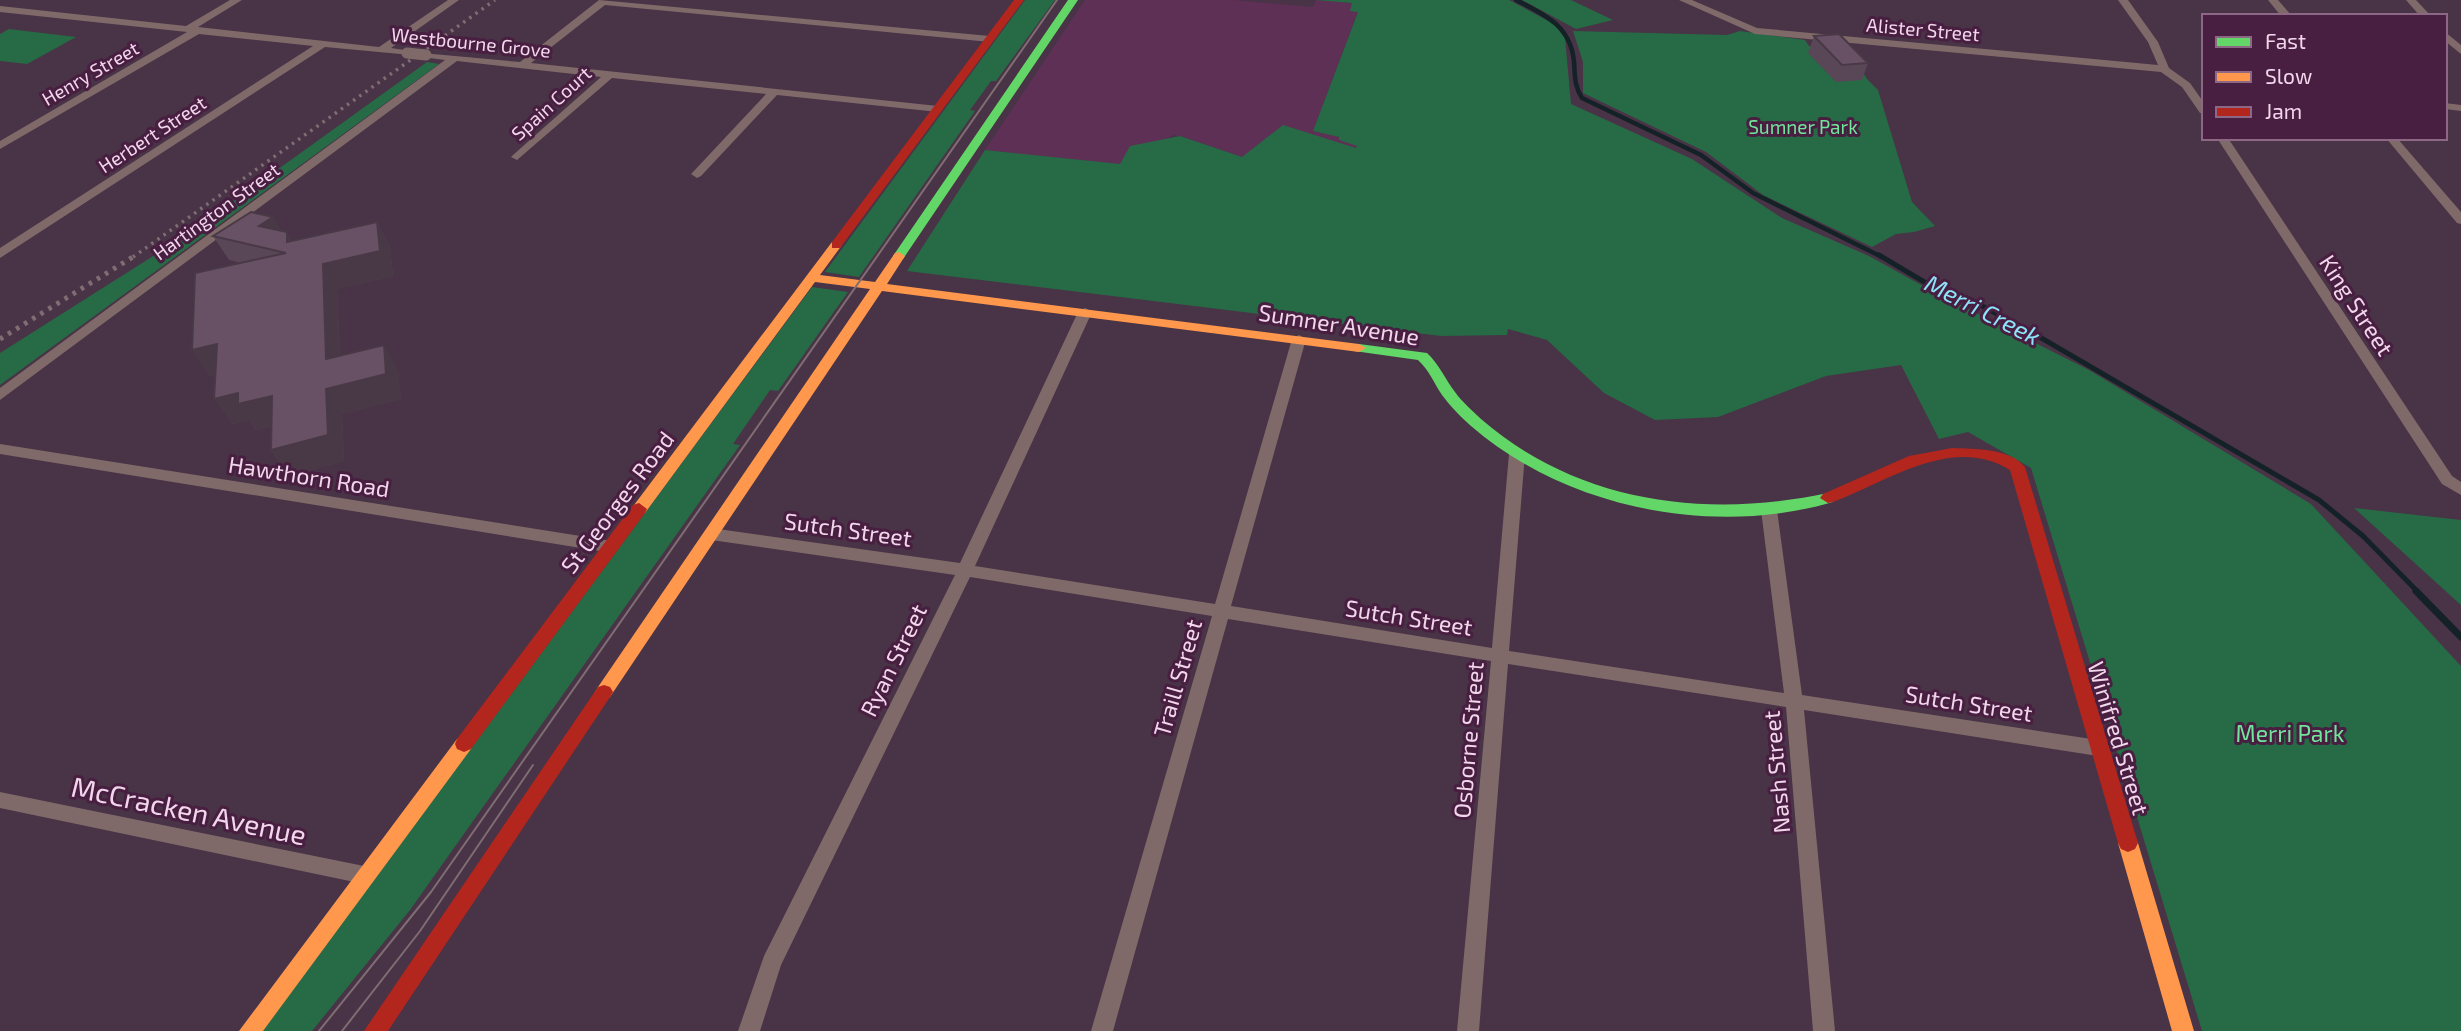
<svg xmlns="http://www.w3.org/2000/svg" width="2461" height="1031" viewBox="0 0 2461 1031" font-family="'Exo 2',sans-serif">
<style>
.built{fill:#5e3056}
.green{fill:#266b45}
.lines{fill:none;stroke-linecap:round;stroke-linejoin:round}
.stream-far2{stroke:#142227;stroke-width:4.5}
.stream-far1{stroke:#142227;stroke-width:5}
.stream{stroke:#142227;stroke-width:7}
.street{fill:#7f6a69;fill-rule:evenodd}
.fast{fill:#63d668;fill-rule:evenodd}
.slow{fill:#ff974d;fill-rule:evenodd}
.jam{fill:#b3261e;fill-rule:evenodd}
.tram{stroke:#7f6d73;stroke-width:2}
.rail-far1{stroke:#7f6d73;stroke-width:3.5;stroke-dasharray:2.5 5;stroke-linecap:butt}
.rail{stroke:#7f6d73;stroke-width:5;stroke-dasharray:3.5 6;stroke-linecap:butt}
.street-bridge{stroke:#7f6a69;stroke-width:11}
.wall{fill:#594656}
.shaded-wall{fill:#493946}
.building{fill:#685164;stroke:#493946;stroke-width:2}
.labels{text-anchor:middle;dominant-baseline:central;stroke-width:6;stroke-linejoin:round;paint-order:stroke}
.far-street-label{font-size:19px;fill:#f2d7ec;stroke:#481e41}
.far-park-label{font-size:19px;fill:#71e59c;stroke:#481e41}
.street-label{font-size:23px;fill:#f2d7ec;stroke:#481e41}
.park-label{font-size:23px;fill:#71e59c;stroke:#481e41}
.water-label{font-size:24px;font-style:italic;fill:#8de4f9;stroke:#481e41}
.near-street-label{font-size:28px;fill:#f2d7ec;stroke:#481e41}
</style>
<rect width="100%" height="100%" fill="#493346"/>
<path class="built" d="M 1085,0 L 1233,0 L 1313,7 L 1316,0 L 1352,3 L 1358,11 L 1313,131 L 1339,137 L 1339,140 L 1358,146 L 1316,182 L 1180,136 L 1174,135 L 1121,165 L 985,150 Z"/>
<path class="green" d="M 1025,0 L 1055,0 L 996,81 L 991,81 L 970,110 L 975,111 L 859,277 L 825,272 Z
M 1316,0 L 1509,0 L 1554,24 L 1565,38 L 1571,104 L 1692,159 L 1782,218 L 1869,256 L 1923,286 L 2089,370 L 2311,504 L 2461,666 L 2461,1031 L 2202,1031 L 2031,468 L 1968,432 L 1939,439 L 1901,365 L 1826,376 L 1718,417 L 1655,420 L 1604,393 L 1547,340 L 1508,329 L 1507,335 L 1441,336 L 907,271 L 985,150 L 1120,164 L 1130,146 L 1180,136 L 1242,157 L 1283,125 L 1356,148 L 1357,146 L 1339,140 L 1339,137 L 1313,131 L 1358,12 L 1350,11 L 1352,3 Z
M 1522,0 L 1571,0 L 1613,20 L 1576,29 Z
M 9,29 L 76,37 L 27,64 L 0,61 L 0,34 Z
M 1573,31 L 1727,35 L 1740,31 L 1805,40 L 1809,46 L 1846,46 L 1867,79 L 1878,90 L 1912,202 L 1935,226 L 1914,232 L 1896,234 L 1872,247 L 1763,195 L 1706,152 L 1583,93 L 1583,62 Z
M 427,62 L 439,64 L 0,385 L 0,353 L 188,234 Z
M 812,287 L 848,292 L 778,391 L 770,390 L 733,444 L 740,445 L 410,910 L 312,1031 L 262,1031 Z
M 2354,508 L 2461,520 L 2461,605 Z"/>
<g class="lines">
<path class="stream-far2" d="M 1516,0 C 1545,15 1570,25 1574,61 C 1575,75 1574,86 1582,98 L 1701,155 L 1753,193 L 1882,257"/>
<path class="stream-far1" d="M 1879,255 L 1926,283 L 1971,300 L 2031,332 L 2319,500 L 2363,536 L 2418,592"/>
<path class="stream" d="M 2416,591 L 2461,637"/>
<path class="street" d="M 230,0 L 242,0 L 198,27 L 379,47 L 448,0 L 459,0 L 391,48 L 411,51 L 411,55 L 325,47 L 0,258 L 0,248 L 313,46 L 199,34 L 0,149 L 0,141 L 187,32 L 0,12 L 0,6 L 186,26 Z
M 599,0 L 990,36 L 995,39 L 990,42 L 605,5 L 531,63 L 938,106 L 943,109 L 938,112 L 777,95 L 701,176 L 697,178 L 691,174 L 693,172 L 766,94 L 612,78 L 517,160 L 511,157 L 513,155 L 601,77 L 457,61 L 0,400 L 0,388 L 445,60 L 422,57 L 422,53 L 520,62 Z
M 1679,0 L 1692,0 L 1757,28 L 2158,65 L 2148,42 L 2118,0 L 2128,0 L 2158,42 L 2169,68 L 2190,83 L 2204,103 L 2204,114 L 2200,113 L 2182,87 L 2161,72 L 1755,34 Z
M 2268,0 L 2278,0 L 2292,16 L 2281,16 Z
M 2406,0 L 2416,0 L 2431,16 L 2420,16 Z
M 2445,32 L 2461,45 L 2461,54 L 2445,41 Z
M 2445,103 L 2461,105 L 2461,111 L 2445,109 Z
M 2217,138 L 2228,138 L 2452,476 L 2461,482 L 2461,495 L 2442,484 Z
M 2386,138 L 2397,138 L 2461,212 L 2461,224 L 2457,223 Z
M 1085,308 L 1092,312 L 975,566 L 1215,604 L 1292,339 L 1299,335 L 1306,339 L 1231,606 L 1492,648 L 1509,454 L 1517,449 L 1525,454 L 1509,651 L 1784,693 L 1761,510 L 1769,504 L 1777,510 L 1802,695 L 2098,740 L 2105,743 L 2107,748 L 2105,753 L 2098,756 L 1804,710 L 1835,1031 L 1813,1031 L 1786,707 L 1508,664 L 1479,1031 L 1457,1031 L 1491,661 L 1228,619 L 1113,1031 L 1091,1031 L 1212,616 L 970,577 L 781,965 L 760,1031 L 738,1031 L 764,956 L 955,575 L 711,540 L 703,534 L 711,528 L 960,563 L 1078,312 Z
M 0,444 L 612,541 L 620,547 L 612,553 L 0,454 Z
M 0,792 L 364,866 L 371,869 L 374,875 L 371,881 L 364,884 L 0,808 Z"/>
<path class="fast" d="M 1068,0 L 1078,0 L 903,259 L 895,259 L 893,256 Z
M 1359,344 L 1427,353 C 1439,364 1445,379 1455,392 C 1462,402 1472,410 1481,419 C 1578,503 1706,519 1828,493 L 1836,498 L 1833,502 C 1713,537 1567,509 1471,426 C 1461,417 1450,406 1442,395 C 1434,383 1429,370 1418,360 L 1354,351 L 1352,348 Z"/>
<path class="slow" d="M 836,241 L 842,245 L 820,275 L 875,282 L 895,253 L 899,252 L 905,256 L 887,284 L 1359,344 L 1366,348 L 1359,352 L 882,291 L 610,697 L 604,699 L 598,697 L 595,692 L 598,687 L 870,289 L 815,282 L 645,513 L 639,515 L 631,509 L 832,242 Z
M 464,736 L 471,739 L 473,744 L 471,749 L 263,1031 L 239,1031 L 457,739 Z
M 2128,834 L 2135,837 L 2138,843 L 2194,1031 L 2172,1031 L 2118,843 L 2121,837 Z"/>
<path class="jam" d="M 1014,0 L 1024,0 L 840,248 L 832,248 L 832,242 Z
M 1952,448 C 1975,449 2010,448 2025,467 L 2138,843 L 2135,849 L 2128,852 L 2121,849 L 2118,843 L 2010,470 C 1952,434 1887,482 1833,502 L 1828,503 L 1820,498 L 1823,494 L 1909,456 Z
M 639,503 L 647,509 L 645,513 L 471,749 L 464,752 L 457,749 L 455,744 L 457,739 L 633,505 Z
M 604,685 L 610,687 L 613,692 L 610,697 L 388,1031 L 364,1031 L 598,687 Z"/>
<path class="tram" d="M 319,1031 L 431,892 L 1057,0
M 342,1031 L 420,931 L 533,765"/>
<path class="rail-far1" d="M 133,257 L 495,0"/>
<path class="rail" d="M 0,339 L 136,255"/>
<path class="street-bridge" d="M 407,53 L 426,55"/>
</g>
<path class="wall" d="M 1814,36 L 1868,63 L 1862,80 L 1836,82 L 1808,53 Z
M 273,217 L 281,231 L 292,241 L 377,222 L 390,247 L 393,276 L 337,289 L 340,356 L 398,370 L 401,399 L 342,414 L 344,461 L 288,476 L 271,450 L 271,426 L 255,430 L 249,420 L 232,424 L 215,374 L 210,376 L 192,350 L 241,263 L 229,260 L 213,236 Z"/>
<path class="shaded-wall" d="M 273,217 L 287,240 L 287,232 L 301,257 L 259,226 Z
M 377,222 L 390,247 L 393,276 L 337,289 L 341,385 L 326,359 L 323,264 Z
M 217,344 L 234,369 L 210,376 L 192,350 Z
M 384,345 L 398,370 L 401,399 L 342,414 L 344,461 L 288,476 L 271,450 L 326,389 Z
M 238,393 L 272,396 L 288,421 L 255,430 L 249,420 L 232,424 L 214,399 Z"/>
<path class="building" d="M 1839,34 L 1868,63 L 1842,65 L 1814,36 Z
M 251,212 L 273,217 L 259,226 L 287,232 L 287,242 L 377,222 L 380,251 L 323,264 L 326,359 L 384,345 L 386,374 L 326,389 L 328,435 L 271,450 L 272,396 L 238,404 L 238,393 L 214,399 L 217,344 L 192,350 L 195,273 L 286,253 L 213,236 Z"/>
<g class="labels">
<g class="far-street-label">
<text transform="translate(1923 29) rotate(5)">Alister Street</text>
<text transform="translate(471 42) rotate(6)">Westbourne Grove</text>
<text transform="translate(90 73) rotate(-30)">Henry Street</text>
<text transform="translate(551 103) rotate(-42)">Spain Court</text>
<text transform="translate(152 134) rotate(-33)">Herbert Street</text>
<text transform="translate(216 211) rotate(-36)">Hartington Street</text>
</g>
<g class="far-park-label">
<text x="1803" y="126">Sumner Park</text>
</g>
<g class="street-label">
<text transform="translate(2357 305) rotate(57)">King Street</text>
<text transform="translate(1339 324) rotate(9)">Sumner Avenue</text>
<text transform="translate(309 476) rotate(9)">Hawthorn Road</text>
<text transform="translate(617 502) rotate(-53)">St Georges Road</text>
<text transform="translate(848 529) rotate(8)">Sutch Street</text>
<text transform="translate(1409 617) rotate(9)">Sutch Street</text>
<text transform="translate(893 660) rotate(-64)">Ryan Street</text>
<text transform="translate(1177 678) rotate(-74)">Traill Street</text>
<text transform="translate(1969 703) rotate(9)">Sutch Street</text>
<text transform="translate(2119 738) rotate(73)">Winifred Street</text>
<text transform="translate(1468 740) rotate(-85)">Osborne Street</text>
<text transform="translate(1776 772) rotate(-95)">Nash Street</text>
</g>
<g class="park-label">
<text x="2290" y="733">Merri Park</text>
</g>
<g class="water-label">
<text transform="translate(1983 309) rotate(27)">Merri Creek</text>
</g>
<g class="near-street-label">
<text transform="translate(189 810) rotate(12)">McCracken Avenue</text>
</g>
</g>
<rect x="2202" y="14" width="245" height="126" fill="#481e41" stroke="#8c6885" stroke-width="2"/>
<rect x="2216" y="37" width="35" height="10" fill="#63d668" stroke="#8c6885" stroke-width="2"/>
<text x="2265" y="49" font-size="21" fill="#f2d7ec">Fast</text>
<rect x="2216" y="72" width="35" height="10" fill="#ff974d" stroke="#8c6885" stroke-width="2"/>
<text x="2265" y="84" font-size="21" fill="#f2d7ec">Slow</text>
<rect x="2216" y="107" width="35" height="10" fill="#b3261e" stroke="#8c6885" stroke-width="2"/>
<text x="2265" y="119" font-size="21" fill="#f2d7ec">Jam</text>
</svg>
